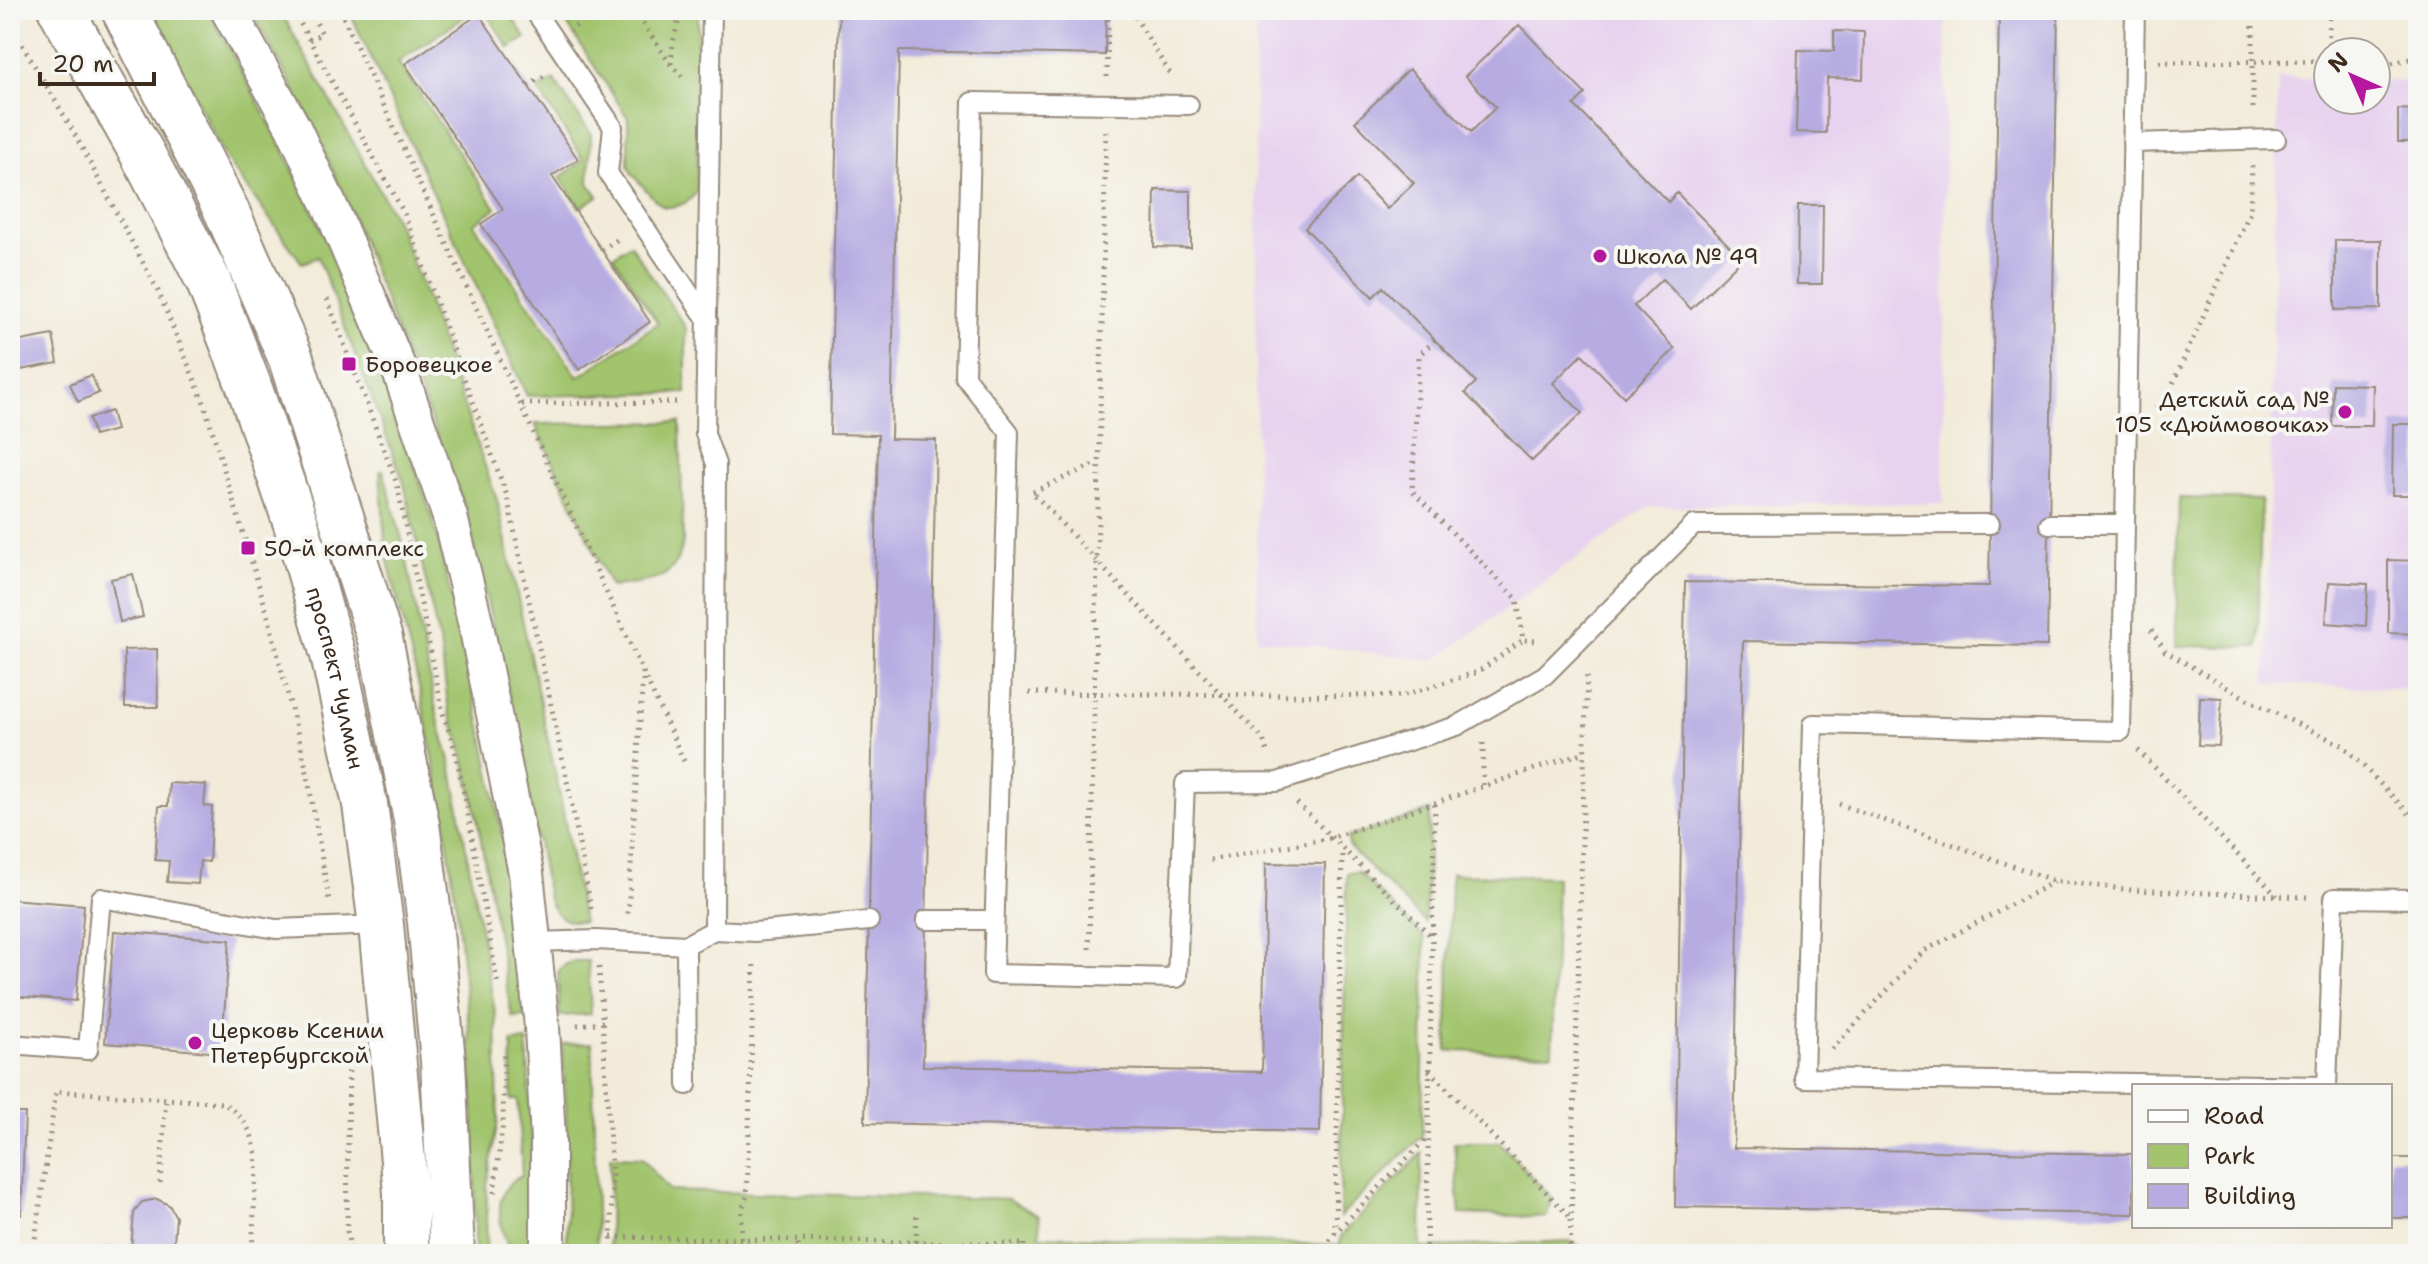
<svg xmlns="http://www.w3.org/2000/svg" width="2428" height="1264" viewBox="0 0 2428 1264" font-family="'Shantell Sans',sans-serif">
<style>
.built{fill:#e7d2ef}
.green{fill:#a1c46d;stroke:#6e7746;stroke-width:2}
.building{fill:#b6ace2}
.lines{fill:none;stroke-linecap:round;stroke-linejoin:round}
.lane-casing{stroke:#968a7c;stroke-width:22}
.street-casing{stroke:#968a7c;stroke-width:38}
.secondary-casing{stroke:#968a7c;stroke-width:48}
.path{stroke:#968a7c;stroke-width:5;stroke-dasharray:2 6;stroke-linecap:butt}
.lane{stroke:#fff;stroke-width:18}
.street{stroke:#fff;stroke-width:34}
.secondary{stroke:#fff;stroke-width:44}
.poi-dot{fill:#b5179e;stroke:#f6f6f2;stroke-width:3}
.labels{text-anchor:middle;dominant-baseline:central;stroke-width:8;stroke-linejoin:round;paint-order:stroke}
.poi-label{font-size:22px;fill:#3b2a1e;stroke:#f6f6f2;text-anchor:start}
.street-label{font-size:22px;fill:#3b2a1e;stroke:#f6f6f2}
</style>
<rect width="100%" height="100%" fill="#f6f6f2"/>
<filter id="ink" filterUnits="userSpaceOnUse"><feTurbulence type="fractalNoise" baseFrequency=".0125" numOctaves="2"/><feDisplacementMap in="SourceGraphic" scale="16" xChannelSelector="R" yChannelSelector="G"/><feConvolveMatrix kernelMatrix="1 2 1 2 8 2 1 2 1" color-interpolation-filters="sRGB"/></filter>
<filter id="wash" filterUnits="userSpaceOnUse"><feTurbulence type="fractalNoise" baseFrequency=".006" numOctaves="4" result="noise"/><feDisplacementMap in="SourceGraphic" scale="32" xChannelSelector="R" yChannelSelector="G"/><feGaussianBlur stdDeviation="1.8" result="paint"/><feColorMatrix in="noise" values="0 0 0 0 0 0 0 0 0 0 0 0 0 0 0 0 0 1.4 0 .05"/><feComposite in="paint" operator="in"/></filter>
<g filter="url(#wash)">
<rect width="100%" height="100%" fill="#f2ebd9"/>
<path class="built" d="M 1255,10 L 1946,10 L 1943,503 L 1648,507 L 1435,660 L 1257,639 Z
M 2278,77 L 2328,79 L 2328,100 L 2376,100 L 2376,81 L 2418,82 L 2418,689 L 2266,684 Z"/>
<path class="green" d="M 151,10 L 208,10 L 277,137 L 318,221 L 383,375 L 434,523 L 483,735 L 510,878 L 525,1016 L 512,1017 L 475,806 L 461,745 L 449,712 L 441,650 L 404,483 L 318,257 L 302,263 L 228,162 Z
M 251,10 L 280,10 L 395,218 L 423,289 L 497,500 L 561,801 L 583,922 C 562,922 555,916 548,897 L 516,724 L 465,508 L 349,207 L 309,117 Z
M 349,10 L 475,10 L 398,62 L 496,208 L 474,224 L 578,377 L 658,323 L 613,256 L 630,244 L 686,328 L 686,393 L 527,396 Z
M 484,10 L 507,10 L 526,38 L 509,48 Z
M 558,10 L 698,10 L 697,192 L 687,202 L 675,207 L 664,207 L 654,199 L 632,174 L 628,165 L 628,118 Z
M 554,80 L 591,134 L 589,183 L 598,196 L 580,208 L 560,177 L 584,160 L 538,90 Z
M 680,422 L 683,541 C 675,586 649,579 611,587 L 535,424 Z
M 383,470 L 404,547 L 437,715 L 451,764 L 496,1017 L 498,1120 L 487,1184 L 486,1254 L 475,1254 L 475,1145 L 469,1030 L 457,912 L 443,809 L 419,686 L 386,553 L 380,471 Z
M 2179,498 L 2261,500 L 2258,647 L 2176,646 Z
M 1430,811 L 1425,922 L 1349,847 L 1348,837 Z
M 1358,872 L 1425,938 L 1422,1136 L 1340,1217 L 1347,873 Z
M 1451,874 L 1557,877 L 1552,1053 L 1447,1051 Z
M 574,961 L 588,961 L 591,1014 L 560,1016 L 558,972 L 564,965 Z
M 527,1041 L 532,1141 L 531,1254 L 513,1254 C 498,1230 490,1189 522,1176 L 518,1100 L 511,1100 L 512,1042 Z
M 592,1043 L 597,1254 L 567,1254 L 566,1106 L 562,1044 Z
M 1454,1142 L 1499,1142 L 1552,1198 L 1546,1217 L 1460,1214 Z
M 1422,1153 L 1421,1248 L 1570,1241 L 1594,1254 L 609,1254 L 610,1157 L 642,1158 L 670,1191 L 1008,1199 L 1039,1216 L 1040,1236 L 1340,1245 L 1341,1236 Z"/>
<g id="blocks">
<path class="building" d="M 839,10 L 1106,10 L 1105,55 L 899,51 L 891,439 L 936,440 L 923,1066 L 1262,1072 L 1266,863 L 1325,864 L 1320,1132 L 865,1123 L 878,435 L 830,434 Z
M 1999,10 L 2058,10 L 2047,646 L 1743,641 L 1734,1148 L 2134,1154 L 2134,1214 L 1675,1207 L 1685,582 L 1989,586 Z
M 479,14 L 578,159 L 552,176 L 650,322 L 579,370 L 481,224 L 503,209 L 405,64 Z
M 1519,25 L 1585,94 L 1574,105 L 1668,202 L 1677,193 L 1742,259 L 1691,309 L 1662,279 L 1634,306 L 1675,349 L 1624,397 L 1582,354 L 1553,383 L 1582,413 L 1532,461 L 1465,393 L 1476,382 L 1383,287 L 1373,297 L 1305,228 L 1357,177 L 1387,209 L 1414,183 L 1355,122 L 1409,69 L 1471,132 L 1496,107 L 1465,76 Z
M 1834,31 L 1864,32 L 1863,79 L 1827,78 L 1826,133 L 1796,132 L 1798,50 L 1834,51 Z
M 2398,109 L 2418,110 L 2418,142 L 2398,142 Z
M 1155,190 L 1191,191 L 1191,248 L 1154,247 Z
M 1798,205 L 1823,205 L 1822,284 L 1797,284 Z
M 2335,240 L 2381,240 L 2381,309 L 2335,310 Z
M 53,335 L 58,363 L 10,372 L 10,343 Z
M 91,375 L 99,393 L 78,402 L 70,384 Z
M 2333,384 L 2373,385 L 2372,426 L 2332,426 Z
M 111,411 L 116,430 L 94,436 L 89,418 Z
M 2393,424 L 2418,424 L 2418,495 L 2392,495 Z
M 2388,560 L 2418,561 L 2418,634 L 2388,633 Z
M 133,574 L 143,617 L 120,622 L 111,579 Z
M 2329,582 L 2368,584 L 2366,626 L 2326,623 Z
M 157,649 L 158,707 L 125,707 L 124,650 Z
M 2200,697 L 2222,698 L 2219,746 L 2198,745 Z
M 169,783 L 206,785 L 204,806 L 212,807 L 209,862 L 200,861 L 198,884 L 167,882 L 169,861 L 155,860 L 159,806 L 168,806 Z
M 10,899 L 84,905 L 76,1001 L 10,996 Z
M 114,931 L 230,940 L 221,1053 L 105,1043 Z
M 2415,979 L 2418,979 L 2418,1218 L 2390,1218 L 2390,1158 L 2412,1158 Z
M 10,1113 L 25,1113 L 21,1215 L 10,1215 Z
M 157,1199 L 169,1205 L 176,1217 L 173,1254 L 104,1254 L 105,1247 L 131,1249 L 134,1213 L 142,1202 Z"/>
</g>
</g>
<g filter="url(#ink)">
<use href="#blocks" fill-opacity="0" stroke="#968a7c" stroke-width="2"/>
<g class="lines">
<g class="lane-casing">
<path id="lane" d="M 534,10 L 613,127 L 608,173 L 708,321
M 712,10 L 705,434 L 716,464 L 714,930
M 2135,10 L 2121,731 L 1813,724 L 1804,1078 L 2327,1086 L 2334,898 L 2418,899
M 1189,105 L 972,102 L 965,377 L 1009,432 L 993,974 L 1177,978 L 1185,783 L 1277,782 L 1457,726 L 1545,675 L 1694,525 L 1990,524
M 2132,143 L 2276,139
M 2049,524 L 2125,524
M 926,920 L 994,920
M 535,942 L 596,940 L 686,945 L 714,930 L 755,932 L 869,921
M 686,945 L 687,1085
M 10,1044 L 88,1050 L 101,898 L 276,929 L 381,925"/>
</g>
<g class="street-casing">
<path id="street" d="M 228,10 L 293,127 L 334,215 L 399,369 L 450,517 L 476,625 L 526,873 L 542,1027 L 548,1140 L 548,1254"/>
</g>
<g class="secondary-casing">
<g id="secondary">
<path id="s1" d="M 61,10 L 142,153 L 208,280 L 249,386 L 296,524 L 333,655 L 365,804 L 381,925 L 406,1193 L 406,1254"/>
<path d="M 124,10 L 227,212 L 291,359 L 380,639 L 417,825 L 430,922 L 443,1061 L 452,1254"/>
</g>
</g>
<path class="path" d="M 293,10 L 404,213 L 507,496 L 571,800 L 592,914
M 340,10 L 643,672 L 628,914
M 634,10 L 671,65 L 683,77
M 1131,10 L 1172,77
M 2253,10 L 2253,112
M 2253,11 L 2330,15 L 2387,10
M 10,24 L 73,131 L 158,291 L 204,403 L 268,616 L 306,767 L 329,900
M 575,27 L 593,10
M 309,40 L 322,33 L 309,10
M 2328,52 L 2330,10
M 2159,62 L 2328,61
M 671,64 L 673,42 L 681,11
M 2376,64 L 2388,64 L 2418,57
M 1107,77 L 1108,10
M 528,86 L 547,74
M 602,250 L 618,239
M 327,299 L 397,484 L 443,713 L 455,750 L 467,808 L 498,986
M 1435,340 L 1419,355 L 1412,491 L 1517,599 L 1523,640 L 1538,641
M 522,404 L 681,402
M 2155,408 L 2165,401 L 2250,212 L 2252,166
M 1033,492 L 1097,463
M 1035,495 L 1263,739 L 1268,754
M 2151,630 L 2165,651 L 2252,702 L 2344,746 L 2418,823
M 643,672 L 684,761
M 1029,693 L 1401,696 L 1478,672 L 1523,640
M 1483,743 L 1483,786
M 2138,750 L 2277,896
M 1297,803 L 1431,936
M 1839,804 L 2055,881 L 2132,890 L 2307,897
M 1210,860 L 1331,838 L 1585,752
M 1089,949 L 1106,131
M 599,967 L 612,1176 L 611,1254
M 577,1025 L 604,1022
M 1832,1049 L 1924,951 L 2054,882
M 349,1055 L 347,1231 L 351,1254
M 1429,1070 L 1569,1216
M 160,1183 L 166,1100
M 494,1193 L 503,1123 L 504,1052
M 1335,1233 L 1342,850
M 611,1237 L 1024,1244
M 916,1242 L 917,1212
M 33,1254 L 56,1091 L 223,1103 C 259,1127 257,1152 255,1191 C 254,1212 253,1233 252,1254
M 741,1254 L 742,1209 L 747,1196 L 754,960
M 798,1254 L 798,1240
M 888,1254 L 889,1241
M 1024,1254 L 1024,1238
M 1321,1254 L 1335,1233 L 1427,1138
M 1426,1254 L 1435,804
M 1570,1254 L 1587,671"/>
<use href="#lane" class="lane"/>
<use href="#street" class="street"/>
<use href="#secondary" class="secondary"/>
</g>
</g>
<g class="poi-dot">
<circle cx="1600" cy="256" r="8"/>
<rect x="341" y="356" width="16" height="16" rx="4"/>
<circle cx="2345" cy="412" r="8"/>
<rect x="240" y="540" width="16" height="16" rx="4"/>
<circle cx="195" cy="1043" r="8"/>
</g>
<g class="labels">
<g class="poi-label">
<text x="1616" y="256">Школа № 49</text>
<text x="365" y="364">Боровецкое</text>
<text x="2329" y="399" text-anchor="end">Детский сад №<tspan x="2329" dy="25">105 «Дюймовочка»</tspan></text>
<text x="264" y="548">50-й комплекс</text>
<text x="211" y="1030">Церковь Ксении<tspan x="211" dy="25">Петербургской</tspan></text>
</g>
<g class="street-label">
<text stroke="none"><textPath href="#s1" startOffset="726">проспект Чулман</textPath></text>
</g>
</g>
<rect width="2428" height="1264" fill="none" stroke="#f6f6f2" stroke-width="40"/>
<rect x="2132" y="1084" width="260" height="144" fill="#f6f6f2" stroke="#aba49d" stroke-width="2"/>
<rect x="2148" y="1110" width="40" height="12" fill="#ffffff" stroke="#aba49d" stroke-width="2"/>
<text x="2204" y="1124" font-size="24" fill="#3b2a1e">Road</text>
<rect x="2148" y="1144" width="40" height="24" fill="#a1c46d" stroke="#aba49d" stroke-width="2"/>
<text x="2204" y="1164" font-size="24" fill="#3b2a1e">Park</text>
<rect x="2148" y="1184" width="40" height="24" fill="#b6ace2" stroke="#aba49d" stroke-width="2"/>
<text x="2204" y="1204" font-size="24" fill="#3b2a1e">Building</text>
<g transform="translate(2352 76) rotate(315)"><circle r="38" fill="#f6f6f2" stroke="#aba49d" stroke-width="2"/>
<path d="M0-6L14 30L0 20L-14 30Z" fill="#b5179e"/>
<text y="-12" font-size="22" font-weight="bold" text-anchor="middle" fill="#3b2a1e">N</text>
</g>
<path d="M40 72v12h114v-12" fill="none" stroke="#3b2a1e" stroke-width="4"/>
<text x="52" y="72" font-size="24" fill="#3b2a1e" stroke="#f6f6f2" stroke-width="6" paint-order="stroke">20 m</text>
</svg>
